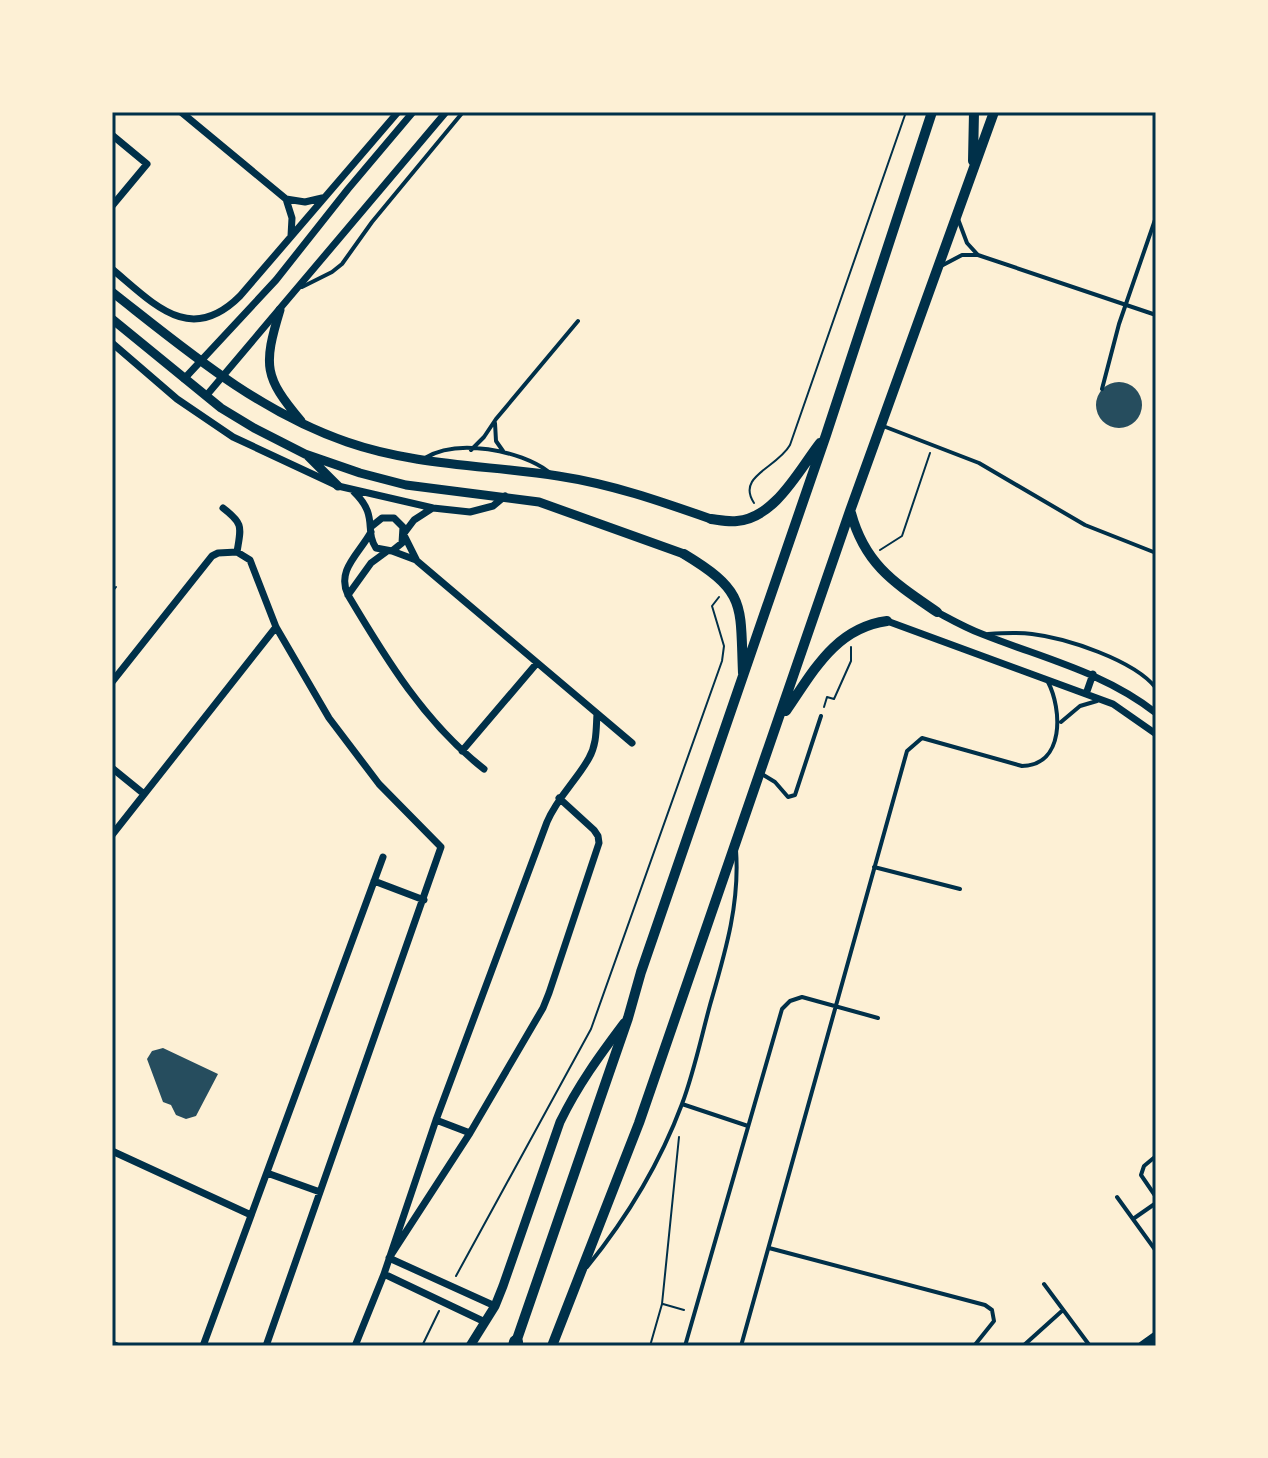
<svg xmlns="http://www.w3.org/2000/svg" width="1268" height="1458" viewBox="0 0 1268 1458" font-family="'Noto Sans',sans-serif">
<style>
.building{fill:#264d5e}
.lines{fill:none;stroke-linecap:round;stroke-linejoin:round}
.path{stroke:#003049;stroke-width:2}
.service{stroke:#003049;stroke-width:4}
.minor{stroke:#003049;stroke-width:7}
.tertiary{stroke:#003049;stroke-width:9}
.secondary{stroke:#003049;stroke-width:10}
.motorway{stroke:#003049;stroke-width:14}
.neatline{fill:none;stroke:#003049;stroke-width:3}
</style>
<rect width="100%" height="100%" fill="#fdf0d5"/>
<path class="building" d="M1096 405a23 23 0 1 1 46 0a23 23 0 1 1-46 0Z
M 163,1048 L 218,1074 L 196,1116 L 186,1119 L 176,1115 L 171,1105 L 163,1102 L 147,1059 L 152,1051 Z"/>
<g class="lines">
<path class="path" d="M 754,503 C 736,476 777,468 790,445 L 906,112
M 880,550 L 902,536 L 930,453
M 112,592 L 116,587
M 824,707 L 827,697 L 834,699 L 851,661 L 851,647
M 456,1276 L 591,1029 L 722,661 L 724,646 L 712,606 L 719,597
M 663,1304 L 684,1310
M 422,1346 L 439,1311
M 650,1346 L 662,1304 L 679,1137"/>
<path class="service" d="M 958,219 L 967,243 L 978,255
M 943,265 L 962,255 L 978,255 L 1156,315
M 302,287 L 332,272 L 342,264 L 372,222 L 463,112
M 1102,389 L 1119,324 L 1156,217
M 495,423 L 496,441 L 503,451
M 883,426 L 979,463 L 1085,525 L 1156,553
M 471,450 L 484,437 L 496,419 L 578,321
M 425,458 C 457,438 520,450 549,472
M 988,634 C 1002,633 1017,632 1032,634 C 1066,638 1134,660 1156,688
M 1061,722 L 1080,706 L 1097,701
M 760,773 L 775,782 L 788,797 L 795,795 L 821,716
M 874,867 L 960,889
M 682,1104 L 748,1126
M 1156,1156 L 1144,1166 L 1141,1175 L 1156,1197
M 1117,1197 L 1156,1251
M 1133,1219 L 1156,1203
M 769,1248 L 985,1305 L 992,1310 L 994,1321 L 974,1346
M 587,1267 C 626,1219 660,1163 682,1104 C 694,1072 701,1038 710,1005 C 725,953 740,904 736,850
M 1044,1284 L 1090,1346
M 685,1346 L 782,1009 L 790,1001 L 802,997 L 878,1018
M 741,1346 L 907,751 L 922,738 L 1022,766 C 1065,765 1062,709 1048,682
M 1023,1346 L 1063,1310"/>
<path class="minor" d="M 181,112 L 286,199 L 305,202 L 322,198
M 112,135 L 147,164 L 112,206
M 286,199 L 292,218 L 291,236
M 112,269 C 154,304 190,346 240,296 L 398,112
M 112,343 L 177,399 L 233,437 L 338,486 L 433,508 L 470,512 L 493,506 L 505,496
M 184,379 L 276,280 L 348,189 L 413,112
M 206,396 L 446,112
M 354,492 C 379,516 364,530 376,548 L 392,551 L 402,543 L 403,527 L 394,518 L 382,518 L 372,526
M 223,508 C 244,524 241,527 237,552
M 371,532 C 359,554 336,570 348,595 C 386,659 425,723 484,769
M 405,532 L 414,520 L 431,509
M 405,537 L 417,561 L 632,743
M 392,551 L 416,560
M 348,595 L 371,563 L 386,552
M 937,612 C 952,620 966,628 982,634 C 1042,658 1104,672 1156,713
M 887,621 L 1113,704 L 1156,734
M 112,682 L 212,556 L 218,553 L 237,552 L 250,560 L 276,627 L 329,718 L 379,784 L 441,847 L 266,1346
M 1086,694 L 1093,674
M 462,751 L 537,663
M 112,768 L 144,794
M 112,835 L 276,627
M 374,881 L 424,900
M 436,1120 L 470,1133
M 112,1151 L 251,1215
M 267,1173 L 320,1192
M 384,1274 L 485,1322
M 495,1306 L 389,1258 L 470,1133 L 543,1008 L 549,993 L 599,843 L 598,836 L 594,830 L 559,798
M 112,1344 L 117,1346
M 203,1346 L 383,857
M 355,1346 L 384,1274 L 436,1120 L 547,822 C 558,796 577,780 589,758 C 597,744 596,729 597,714"/>
<path class="tertiary" d="M 112,292 C 186,350 257,411 347,442 C 416,466 487,465 558,476 C 611,484 660,501 711,519
M 280,310 C 263,366 264,377 301,421
M 112,319 L 221,408 L 254,428 L 305,454 L 360,473 L 406,485 L 539,502 L 684,554
M 308,456 L 338,486
M 470,1346 L 495,1306 L 503,1286 L 560,1122 C 578,1085 600,1055 624,1023
M 1142,1346 L 1156,1336"/>
<path class="secondary" d="M 973,161 L 974,112
M 851,513 C 865,565 895,583 937,612
M 711,519 C 719,520 728,522 737,521 C 775,518 799,470 820,443
M 684,554 C 747,592 740,604 743,673
M 786,711 C 813,672 835,628 887,621
M 515,1345 L 628,1018 L 641,972 L 826,435 L 932,112
M 552,1346 L 639,1123 L 850,511 L 994,112"/>
<path class="motorway" d="M 515,1346 L 516,1342"/>
</g>
<rect width="1268" height="1458" fill="none" stroke="#fdf0d5" stroke-width="228"/>
<rect x="114" y="114" width="1040" height="1230" class="neatline"/>
</svg>
